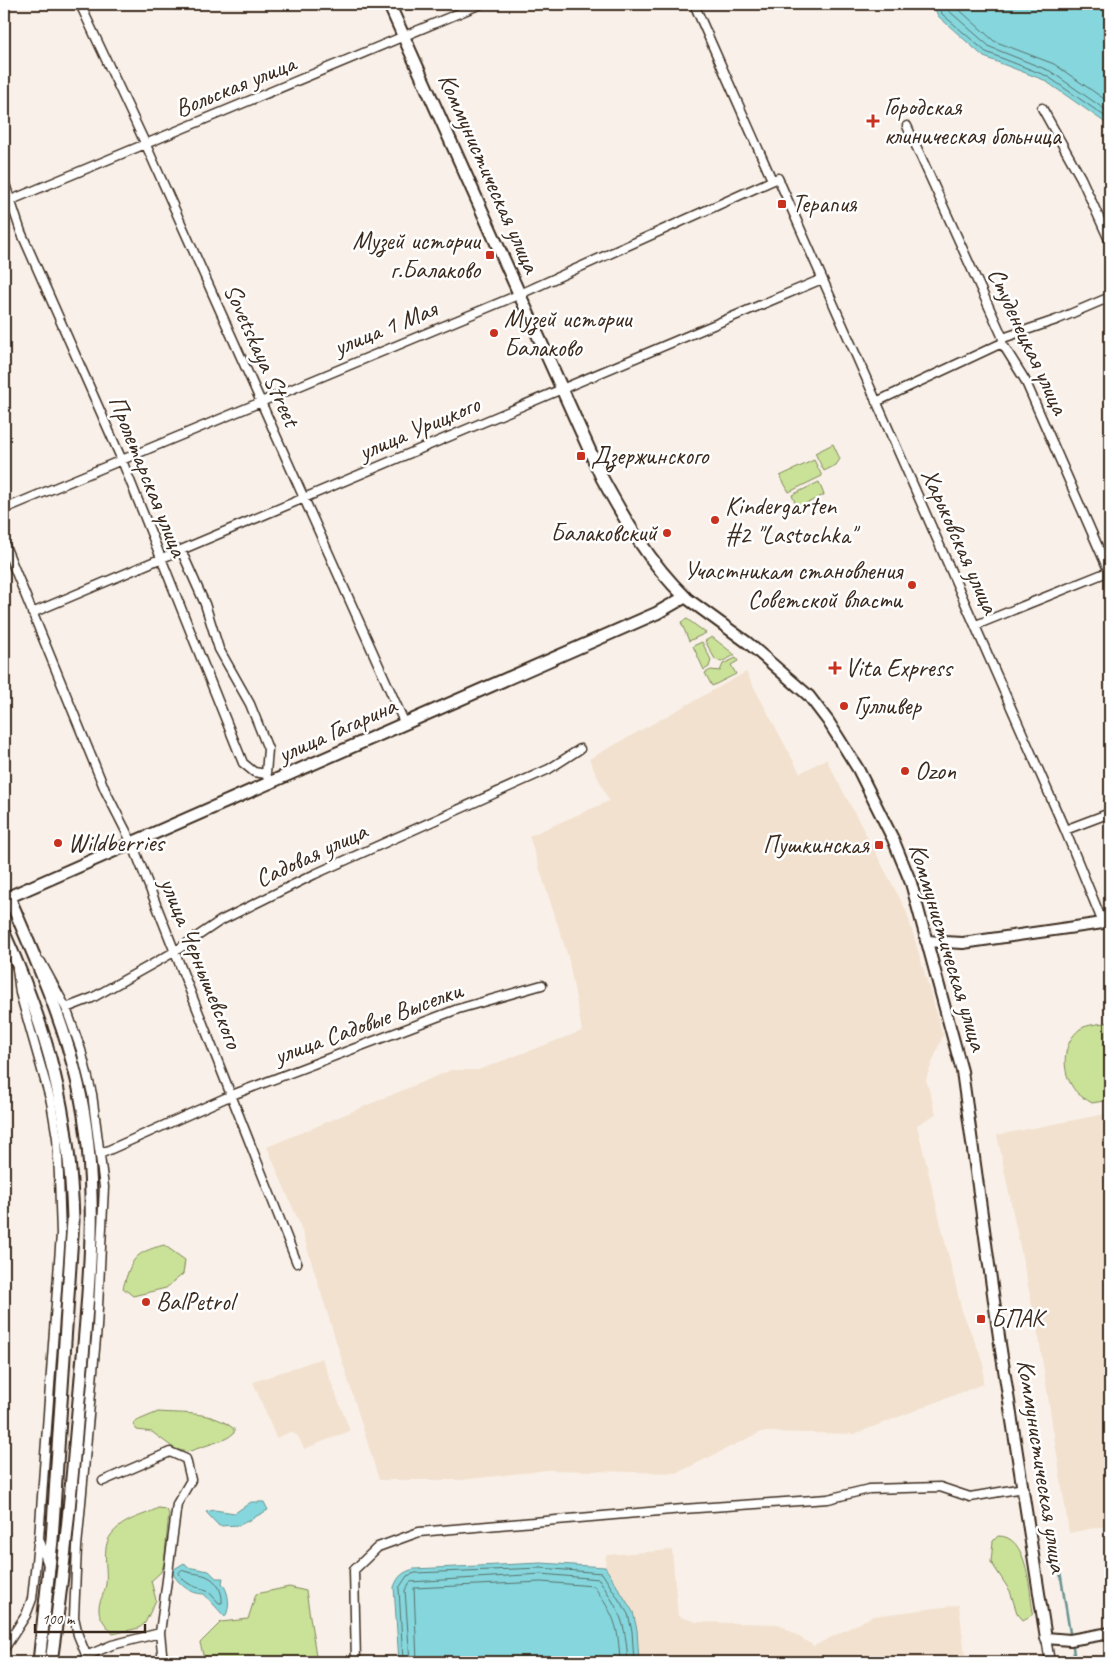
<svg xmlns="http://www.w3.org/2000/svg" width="1114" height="1666" viewBox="0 0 1114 1666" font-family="Caveat,sans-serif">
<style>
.built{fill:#f2e1cf}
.green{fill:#c9e298;stroke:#82865b}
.water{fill:#85d7dd;stroke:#679291}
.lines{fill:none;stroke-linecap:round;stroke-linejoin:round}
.shore{stroke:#596f6a;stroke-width:1}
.stream{stroke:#679291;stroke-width:2.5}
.minor-casing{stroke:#3b2a1e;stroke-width:11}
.tertiary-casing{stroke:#3b2a1e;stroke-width:14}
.secondary-casing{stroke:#3b2a1e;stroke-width:15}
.minor{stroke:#fff;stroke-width:8}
.tertiary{stroke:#fff;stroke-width:10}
.secondary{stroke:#fff;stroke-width:11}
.poi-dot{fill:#c8321e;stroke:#fff;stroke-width:2}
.labels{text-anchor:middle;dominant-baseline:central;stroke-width:5;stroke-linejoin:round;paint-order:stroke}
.street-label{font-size:25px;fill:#3b2a1e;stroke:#fff}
.poi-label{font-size:25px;fill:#3b2a1e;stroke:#fff;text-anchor:start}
</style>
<rect width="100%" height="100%" fill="#f9f1e9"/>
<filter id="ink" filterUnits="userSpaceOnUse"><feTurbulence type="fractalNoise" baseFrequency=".02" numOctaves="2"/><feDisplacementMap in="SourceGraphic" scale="10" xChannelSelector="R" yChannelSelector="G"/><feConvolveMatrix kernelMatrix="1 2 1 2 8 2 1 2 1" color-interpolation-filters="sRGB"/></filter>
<g filter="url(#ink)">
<path class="built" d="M 746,672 L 800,773 L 826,759 L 906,910 L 943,1035 L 926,1079 L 936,1114 L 917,1125 L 962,1311 L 984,1363 L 983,1384 L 855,1434 L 761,1432 L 677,1473 L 548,1470 L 462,1480 L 379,1480 L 300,1225 L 267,1147 L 451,1070 L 478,1070 L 582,1031 L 568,957 L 529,836 L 609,801 L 589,759 Z
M 1110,1113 L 1110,1525 L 1069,1533 L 1039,1339 L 997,1135 Z
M 322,1358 L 350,1431 L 304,1449 L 298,1436 L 291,1432 L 276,1438 L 253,1382 Z
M 672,1550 L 678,1616 L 697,1622 L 779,1624 L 814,1646 L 873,1616 L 959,1605 L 966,1662 L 639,1662 L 637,1630 L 633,1612 L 605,1567 L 606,1555 Z"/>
<path class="green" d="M 833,444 L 840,459 L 836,465 L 824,471 L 815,453 Z
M 814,460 L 822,476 L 789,492 L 780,476 Z
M 819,482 L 824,495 L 797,508 L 792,495 Z
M 687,619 L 706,633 L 689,641 L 681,622 Z
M 712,637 L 735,655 L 721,662 L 715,659 L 705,641 Z
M 702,642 L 711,660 L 709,667 L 704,670 L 693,646 Z
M 736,658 L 738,661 L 731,665 L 736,674 L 712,686 L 705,673 L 711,670 L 720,671 L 723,664 Z
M 1110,1022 L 1110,1100 L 1092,1103 C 1084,1098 1076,1094 1072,1086 C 1061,1069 1063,1042 1080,1029 C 1087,1024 1102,1024 1110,1022 Z
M 164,1245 L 185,1260 L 183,1274 L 166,1288 L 133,1296 L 123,1288 C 132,1259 133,1253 164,1245 Z
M 158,1412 C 185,1414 213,1411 234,1429 L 234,1433 L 226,1439 L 187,1452 L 175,1449 L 152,1432 L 137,1430 L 133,1425 L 134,1422 Z
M 158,1508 L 165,1509 L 169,1513 L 164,1564 L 161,1572 L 151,1581 L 156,1600 L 145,1623 L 139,1628 L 113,1634 C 108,1627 99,1619 99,1610 C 98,1602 105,1593 106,1584 C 108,1568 101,1549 111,1535 C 124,1518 142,1517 158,1508 Z
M 998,1536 C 1028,1535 1029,1589 1033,1612 L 1032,1615 L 1023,1620 L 1017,1613 L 1010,1591 L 991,1562 L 993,1541 Z
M 289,1587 L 306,1591 L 317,1662 L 205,1662 L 200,1643 L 221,1622 L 248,1619 L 256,1594 Z"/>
<path class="water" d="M 933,4 L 1110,4 L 1110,126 L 1044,80 L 984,57 L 938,16 Z
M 251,1502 L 264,1502 L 268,1510 L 240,1525 L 219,1526 L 206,1512 L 214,1510 L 235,1513 Z
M 184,1563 L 187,1567 L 209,1571 L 216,1578 L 223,1578 L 222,1583 C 229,1592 231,1607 225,1617 L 204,1594 C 189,1594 178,1583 171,1571 Z
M 541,1563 L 605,1567 L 633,1612 L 637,1630 L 639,1662 L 399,1662 L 394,1587 C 398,1576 403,1572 414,1569 Z"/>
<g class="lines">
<path class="shore" d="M 939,4 L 942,14 L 986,52 L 1047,76 L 1110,120
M 945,4 L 948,10 L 990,47 L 1050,71 L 1110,113
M 953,4 L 994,41 L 1054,64 L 1110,103
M 182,1570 C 190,1574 199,1573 206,1576 C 217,1580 223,1592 222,1603 L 219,1603 L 207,1590 C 196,1587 184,1585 179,1573 Z
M 403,1662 L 399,1588 L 407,1576 L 415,1573 L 541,1568 L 602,1573 L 628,1614 L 632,1631 L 634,1662
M 410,1662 L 405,1590 L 410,1582 L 541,1574 L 599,1579 C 621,1614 625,1620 628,1662
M 417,1662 L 414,1588 L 541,1582 L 594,1586 C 615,1618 618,1623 620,1662"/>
<path class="stream" d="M 1055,1540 L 1070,1633
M 1073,1647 L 1075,1662"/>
<g class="minor-casing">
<path id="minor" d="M 80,4 L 146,145 L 405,724
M 694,4 L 772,180
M 1042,108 L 1081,178 L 1110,242
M 907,126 L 1003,338 L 1002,343 L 1025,380 L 1110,574
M 4,181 L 21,232 L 121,458 L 243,763 L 254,772 L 266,774 L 270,784
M 4,203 L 481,4
M 1003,338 L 1056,320 L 1110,297
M 876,402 L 1002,343
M 4,509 L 518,295 L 778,178 L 1065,830 L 1103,923
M 4,543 L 105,790 L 132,843 L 297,1263
M 181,550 L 205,604 L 219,649 L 250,704 L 268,749 L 266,774
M 32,613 L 822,279
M 976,625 L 1110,571
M 1065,830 L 1110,813
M 41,962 L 66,1008 L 81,1050 L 92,1094 L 104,1187 L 97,1327 L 77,1547 L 74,1617 L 78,1635 L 89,1662
M 17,969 L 20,993 L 51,1102 L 57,1138 L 59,1176 L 61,1234 L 39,1538 L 48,1565
M 66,1008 L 92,998 L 174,952 L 220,921 L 315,874 L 549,769 L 580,749
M 100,1154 L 232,1095 L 458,1009 L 542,985
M 103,1481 L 170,1452 L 186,1459 L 191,1480 L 177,1504 L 160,1633 L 163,1662
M 1046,1638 L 1050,1662
M 4,1649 L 26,1615 L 32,1599 L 38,1543
M 86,1656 L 112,1645 L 160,1633
M 356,1662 L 354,1570 L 378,1547 L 419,1532 L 683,1509 L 828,1499 L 869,1489 L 940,1487 L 970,1497 L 1024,1488"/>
</g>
<g class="tertiary-casing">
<path id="tertiary" d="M 685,597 L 748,643 L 809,696 L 828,721 L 858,769 L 893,839 L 911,883 L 962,1071 L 1000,1344 L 1046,1638 L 1070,1640 L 1110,1633
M 926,941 L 963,943 L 1110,922"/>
</g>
<g class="secondary-casing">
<path id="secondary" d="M 9,897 C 35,958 63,1019 78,1084 C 101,1185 89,1288 80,1389 C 72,1480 64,1572 51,1662
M 4,899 L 657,613 L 685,597 C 649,562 626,522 602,478 L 389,4
M 4,933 C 48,1030 70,1113 73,1220 L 52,1540 L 39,1662"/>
</g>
<use href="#minor" class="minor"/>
<use href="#tertiary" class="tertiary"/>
<use href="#secondary" class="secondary"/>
</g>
</g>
<g class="poi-dot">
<path d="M870.5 113.5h5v5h5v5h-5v5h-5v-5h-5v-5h5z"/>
<rect x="777" y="199" width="10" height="10" rx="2.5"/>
<rect x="485" y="250" width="10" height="10" rx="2.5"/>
<circle cx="494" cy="333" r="5"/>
<rect x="576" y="451" width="10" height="10" rx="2.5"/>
<circle cx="715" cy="520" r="5"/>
<circle cx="667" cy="533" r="5"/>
<circle cx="912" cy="585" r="5"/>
<path d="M832.5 660.5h5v5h5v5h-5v5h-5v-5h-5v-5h5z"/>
<circle cx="844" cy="706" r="5"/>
<circle cx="905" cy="771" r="5"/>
<circle cx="58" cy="843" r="5"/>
<rect x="874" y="840" width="10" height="10" rx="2.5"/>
<circle cx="146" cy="1302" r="5"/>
<rect x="976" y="1314" width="10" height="10" rx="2.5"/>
</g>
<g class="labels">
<g class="street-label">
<text transform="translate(235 86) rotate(-22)">Вольская улица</text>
<text transform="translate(489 173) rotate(66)">Коммунистическая улица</text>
<text transform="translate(385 328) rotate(-22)">улица 1 Мая</text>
<text transform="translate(1028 341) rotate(65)">Студенецкая улица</text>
<text transform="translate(262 355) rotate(66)">Sovetskaya Street</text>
<text transform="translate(419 428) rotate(-23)">улица Урицкого</text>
<text transform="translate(148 476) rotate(68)">Пролетарская улица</text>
<text transform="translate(960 541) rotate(66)">Харьковская улица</text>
<text transform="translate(337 730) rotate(-24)">улица Гагарина</text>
<text transform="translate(311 855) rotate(-25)">Садовая улица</text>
<text transform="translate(948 947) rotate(73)">Коммунистическая улица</text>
<text transform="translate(201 963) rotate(68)">улица Чернышевского</text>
<text transform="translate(368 1023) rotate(-20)">улица Садовые Выселки</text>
<text transform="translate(1042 1466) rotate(81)">Коммунистическая улица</text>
</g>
<g class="poi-label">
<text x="884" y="107">Городская<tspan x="884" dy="29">клиническая больница</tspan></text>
<text x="792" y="204">Терапия</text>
<text x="480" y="241" text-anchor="end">Музей истории<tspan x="480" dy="29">г.Балаково</tspan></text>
<text x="504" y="319">Музей истории<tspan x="504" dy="29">Балаково</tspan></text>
<text x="591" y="456">Дзержинского</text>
<text x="725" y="506">Kindergarten<tspan x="725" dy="29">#2 "Lastochka"</tspan></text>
<text x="657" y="533" text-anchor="end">Балаковский</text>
<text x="902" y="571" text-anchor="end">Участникам становления<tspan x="902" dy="29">Советской власти</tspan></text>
<text x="845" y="668">Vita Express</text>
<text x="854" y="706">Гулливер</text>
<text x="915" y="771">Ozon</text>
<text x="68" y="843">Wildberries</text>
<text x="869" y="845" text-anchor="end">Пушкинская</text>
<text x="156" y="1302">BalPetrol</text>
<text x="991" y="1319">БПАК</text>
</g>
</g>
<rect width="1114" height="1666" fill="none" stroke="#fff" stroke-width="20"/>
<rect x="10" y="10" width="1094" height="1646" fill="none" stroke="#3b2a1e" stroke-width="2" filter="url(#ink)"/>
<path d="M35 1624v8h110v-8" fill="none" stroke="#3b2a1e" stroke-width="2.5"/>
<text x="42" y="1624" font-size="15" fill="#3b2a1e" stroke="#ffffff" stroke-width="4" paint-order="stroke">100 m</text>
</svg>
